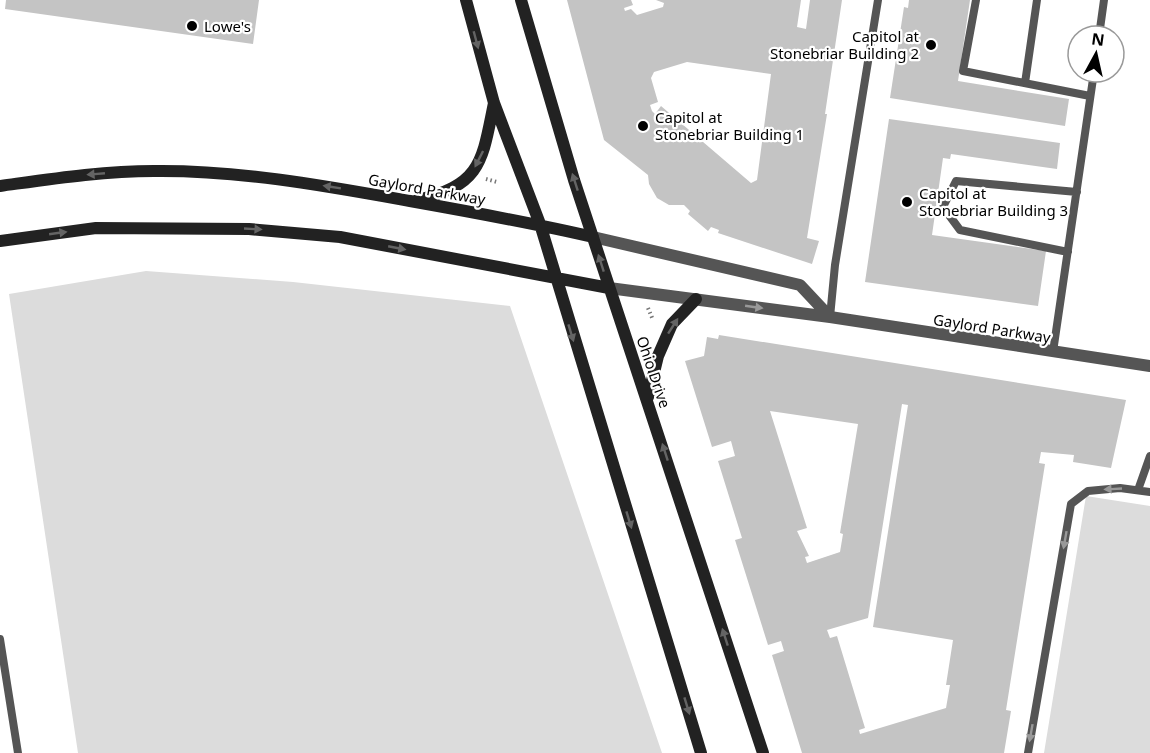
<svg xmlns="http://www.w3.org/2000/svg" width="1150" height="753" viewBox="0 0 1150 753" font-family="'Noto Sans',sans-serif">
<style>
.green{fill:#dcdcdc}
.building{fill:#c4c4c4;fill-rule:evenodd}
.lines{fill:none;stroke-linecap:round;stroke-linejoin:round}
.path{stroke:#777;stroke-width:4;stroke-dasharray:1.5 3;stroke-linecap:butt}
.lane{stroke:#555;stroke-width:8}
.street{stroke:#555;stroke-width:12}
.secondary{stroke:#222;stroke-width:12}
.oneway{fill:#646464}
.oneway2{fill:#999}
.poi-dot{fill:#000;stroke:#fff;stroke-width:2}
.labels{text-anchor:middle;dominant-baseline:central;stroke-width:4.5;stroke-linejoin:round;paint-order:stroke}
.poi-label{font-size:15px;fill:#000;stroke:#fff;text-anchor:start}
.street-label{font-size:15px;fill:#000;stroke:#fff}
</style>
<rect width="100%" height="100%" fill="#fff"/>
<path class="green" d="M 146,271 L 293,282 L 510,306 L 662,753 L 78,753 L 9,294 Z
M 1086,496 L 1150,506 L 1150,753 L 1044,753 Z"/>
<path class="building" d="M 6,0 L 259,0 L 253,44 L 5,9 Z
M 567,0 L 631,0 L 633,5 L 624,8 L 625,11 L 631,9 L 637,15 L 663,7 L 664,3 L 656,0 L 801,0 L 797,27 L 806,29 L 810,0 L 842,0 L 825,114 L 827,114 L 807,238 L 819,241 L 812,264 L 718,233 L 719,230 L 711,227 L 708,231 L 688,214 L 690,211 L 684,205 L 669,205 L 657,198 L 649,184 L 648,175 L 604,140 ZM 687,62 L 771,74 L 757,180 L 751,183 L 661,106 L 655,114 L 652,111 L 650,105 L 658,102 L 651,78 L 654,72 Z
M 909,0 L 970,0 L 958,81 L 1069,99 L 1065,126 L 890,98 L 904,7 L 908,8 Z
M 889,119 L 1060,143 L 1057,169 L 951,154 L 950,159 L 943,158 L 932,235 L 1046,251 L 1038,306 L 865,282 Z
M 719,335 L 1126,400 L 1111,468 L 1073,462 L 1074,455 L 1041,452 L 1039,463 L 1045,464 L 1006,710 L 1011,711 L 1004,753 L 802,753 L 772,655 L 784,651 L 781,641 L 768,645 L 735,540 L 742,538 L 718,461 L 735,456 L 731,441 L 712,447 L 685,361 L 704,356 L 707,337 L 718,339 ZM 902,404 L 908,405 L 873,627 L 953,640 L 946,685 L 950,685 L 946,708 L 860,734 L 859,730 L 865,728 L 837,636 L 830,638 L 827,630 L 868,618 ZM 770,411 L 858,424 L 840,533 L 843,534 L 840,552 L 807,563 L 805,557 L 809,556 L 797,531 L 807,528 Z"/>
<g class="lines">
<path class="path" d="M 486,179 L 497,182
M 648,308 L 653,320"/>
<path class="lane" d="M 976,0 L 963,71 L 1090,96
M 1099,36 L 1104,0
M 1025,83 L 1037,0
M 1068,252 L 960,230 L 943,207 L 956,181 L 1077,192
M 830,317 L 835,265 L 878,0
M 1053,352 L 1094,72
M 1138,490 L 1150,456
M 0,639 L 18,753
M 1028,753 L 1071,504 L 1088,491 L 1120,488 L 1150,492"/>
<path class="street" d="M 593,237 L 800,285 L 830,317
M 609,288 L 830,317 L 1150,366"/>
<path class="secondary" d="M 466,0 L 494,103 L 540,224 L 701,753
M 521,0 L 574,180 L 763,753
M 0,186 C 51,179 102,171 154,171 C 240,170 326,186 410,201 C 472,212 533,223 593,237
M 417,200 C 482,185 482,161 494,103
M 0,241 L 96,228 L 249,229 L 340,237 L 609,288
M 648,397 L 658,356 L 672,324 L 696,299"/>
</g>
<defs><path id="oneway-solid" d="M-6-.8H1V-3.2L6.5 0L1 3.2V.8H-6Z" transform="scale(1.5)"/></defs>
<g class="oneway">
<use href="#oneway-solid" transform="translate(476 40) rotate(75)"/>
<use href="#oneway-solid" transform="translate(479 159) rotate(117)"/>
<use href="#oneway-solid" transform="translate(96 174) rotate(175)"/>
<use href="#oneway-solid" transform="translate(575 182) rotate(-108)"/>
<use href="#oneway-solid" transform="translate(332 187) rotate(-171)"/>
<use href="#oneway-solid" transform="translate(253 229) rotate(3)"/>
<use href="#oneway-solid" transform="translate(58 233) rotate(-8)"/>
<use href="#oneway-solid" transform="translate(397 248) rotate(11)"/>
<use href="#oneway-solid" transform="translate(601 263) rotate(-108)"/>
<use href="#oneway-solid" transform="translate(673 326) rotate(-57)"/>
<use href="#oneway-solid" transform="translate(571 333) rotate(73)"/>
<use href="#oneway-solid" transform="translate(665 452) rotate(-108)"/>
<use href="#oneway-solid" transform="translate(629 520) rotate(73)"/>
<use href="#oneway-solid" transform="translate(725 637) rotate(-108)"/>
<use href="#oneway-solid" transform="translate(687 706) rotate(73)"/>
</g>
<g class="oneway2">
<use href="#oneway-solid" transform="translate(754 307) rotate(8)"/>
<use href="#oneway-solid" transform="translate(1113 489) rotate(177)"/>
<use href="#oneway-solid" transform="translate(1065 540) rotate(100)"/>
<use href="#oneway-solid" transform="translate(1031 733) rotate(100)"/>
</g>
<g class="poi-dot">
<circle cx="192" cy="26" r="6"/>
<circle cx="931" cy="45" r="6"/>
<circle cx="643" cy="126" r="6"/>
<circle cx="907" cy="202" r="6"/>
</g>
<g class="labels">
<g class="poi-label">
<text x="204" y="26">Lowe's</text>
<text x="919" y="36" text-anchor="end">Capitol at<tspan x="919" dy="17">Stonebriar Building 2</tspan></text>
<text x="655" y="117">Capitol at<tspan x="655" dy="17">Stonebriar Building 1</tspan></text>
<text x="919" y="193">Capitol at<tspan x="919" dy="17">Stonebriar Building 3</tspan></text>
</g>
<g class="street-label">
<text transform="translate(427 189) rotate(10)">Gaylord Parkway</text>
<text transform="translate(992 328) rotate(9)">Gaylord Parkway</text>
<text transform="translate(654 372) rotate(71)">Ohio Drive</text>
</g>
</g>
<g transform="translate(1096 54) rotate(8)"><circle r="28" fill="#ffffff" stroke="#999999" stroke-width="1.5"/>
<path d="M0-4.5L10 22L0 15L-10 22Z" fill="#000000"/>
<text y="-9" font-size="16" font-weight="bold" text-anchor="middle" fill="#000000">N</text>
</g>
</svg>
